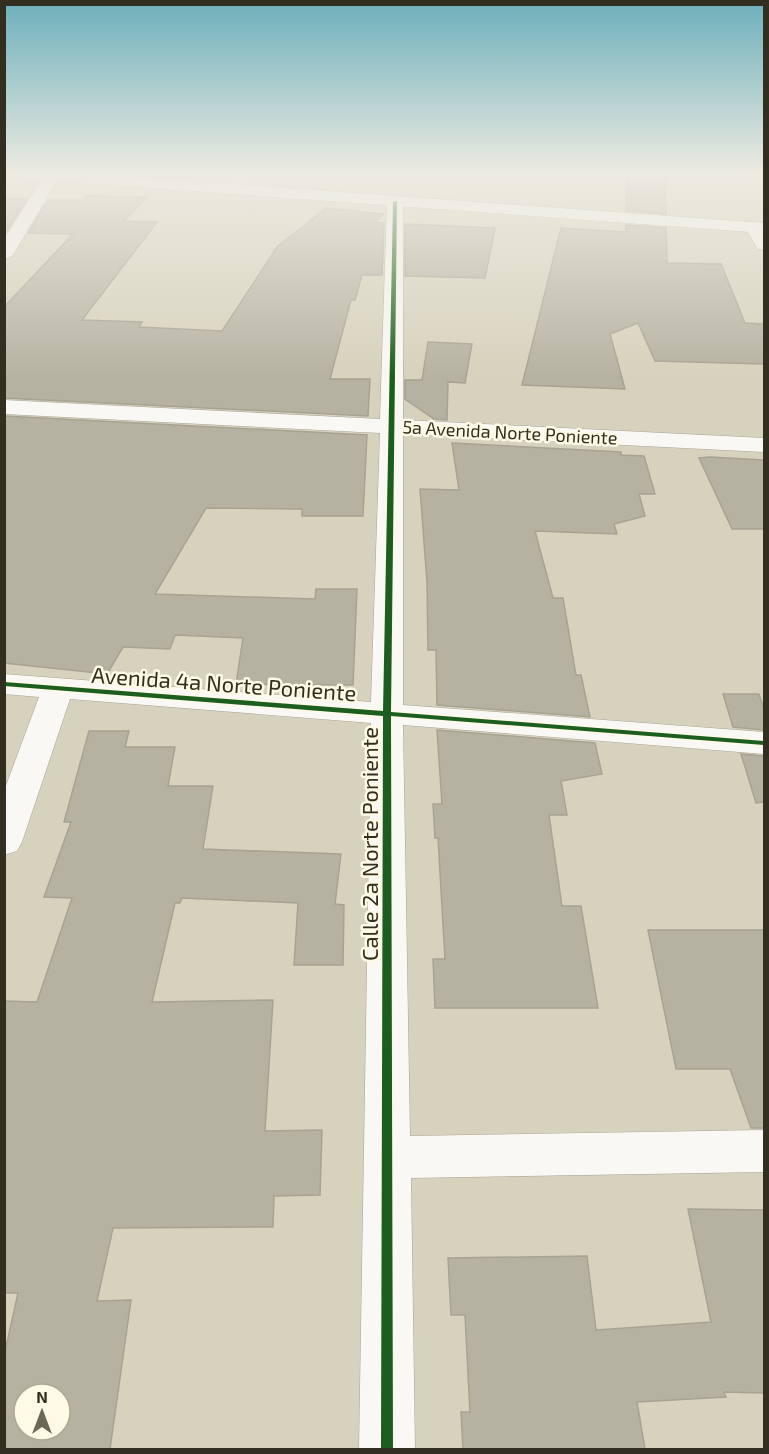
<svg xmlns="http://www.w3.org/2000/svg" width="769" height="1454" viewBox="0 0 769 1454" font-family="'Exo 2',sans-serif">
<style>
.building{fill:#b6b2a2;stroke:#a7a393;stroke-width:1.5;fill-rule:evenodd}
.lines{fill:none;stroke-linecap:round;stroke-linejoin:round}
.street-casing{stroke:#a8a494;stroke-width:1}
.primary-casing{stroke:#a8a494;stroke-width:1}
.street{fill:#f9f8f5;fill-rule:evenodd}
.primary{fill:#f9f8f5;fill-rule:evenodd}
.cycleway-casing{stroke:#fefae6;stroke-width:3}
.cycleway{fill:#1b5e20;fill-rule:evenodd}
.labels{text-anchor:middle;dominant-baseline:central;stroke-width:5;stroke-linejoin:round;paint-order:stroke}
.far-street-label{font-size:18px;fill:#332f20;stroke:#fefae6}
.street-label{font-size:22px;fill:#332f20;stroke:#fefae6}
</style>
<rect width="100%" height="100%" fill="#d7d2bd"/>
<path class="building" d="M 627,176 L 665,178 L 666,214 L 626,211 Z
M 87,196 L 147,197 L 124,221 L 157,222 L 82,320 L 142,322 L 139,327 L 222,331 L 277,247 L 326,208 L 383,214 L 375,222 L 384,223 L 382,275 L 362,275 L 355,300 L 351,300 L 330,379 L 370,379 L 368,416 L 4,398 L 4,307 L 73,234 L 28,233 L 48,200 L 83,200 Z
M 4,199 L 27,199 L 5,233 L 4,233 Z
M 405,224 L 495,228 L 485,278 L 405,276 Z
M 626,225 L 666,228 L 667,263 L 721,264 L 745,323 L 765,324 L 765,364 L 655,361 L 638,323 L 610,334 L 625,389 L 522,385 L 561,228 L 626,232 Z
M 428,342 L 472,344 L 465,383 L 448,382 L 447,420 L 434,419 L 405,399 L 405,380 L 422,380 Z
M 4,416 L 367,435 L 363,516 L 302,516 L 302,509 L 206,508 L 155,594 L 315,599 L 316,589 L 357,589 L 353,685 L 236,684 L 243,638 L 175,635 L 170,649 L 123,647 L 107,674 L 4,663 Z
M 452,443 L 621,452 L 621,455 L 644,456 L 655,494 L 639,494 L 645,516 L 614,524 L 617,534 L 535,531 L 553,598 L 563,598 L 576,675 L 581,675 L 590,717 L 437,705 L 436,650 L 428,650 L 427,582 L 420,489 L 459,490 Z
M 709,457 L 765,460 L 765,529 L 732,529 L 699,458 Z
M 723,694 L 759,694 L 765,712 L 765,730 L 733,727 Z
M 437,730 L 595,743 L 602,774 L 561,781 L 567,815 L 549,815 L 562,906 L 581,906 L 598,1008 L 435,1008 L 433,959 L 445,959 L 438,838 L 435,838 L 433,804 L 442,804 Z
M 89,731 L 129,731 L 125,747 L 175,747 L 168,786 L 213,786 L 203,849 L 341,854 L 335,904 L 344,905 L 343,965 L 294,965 L 298,903 L 182,898 L 180,903 L 175,903 L 152,1002 L 273,1000 L 265,1131 L 322,1130 L 320,1195 L 274,1196 L 273,1227 L 113,1228 L 97,1301 L 131,1300 L 110,1449 L 4,1449 L 4,1356 L 18,1293 L 4,1293 L 4,1001 L 37,1002 L 72,898 L 44,897 L 71,822 L 64,822 ZM 24,1394 L 60,1394 L 60,1430 L 24,1430 Z
M 741,754 L 765,756 L 765,802 L 756,803 Z
M 648,930 L 765,930 L 765,1128 L 751,1128 L 730,1069 L 676,1069 Z
M 688,1209 L 765,1210 L 765,1393 L 724,1392 L 726,1397 L 637,1402 L 645,1449 L 463,1449 L 461,1412 L 470,1412 L 465,1315 L 451,1315 L 448,1258 L 587,1256 L 596,1330 L 711,1322 Z"/>
<g class="lines">
<g class="street-casing">
<path id="street" d="M 46,173 L 60,175 L 13,255 L 4,260 L 4,239 Z
M 240,173 L 257,173 L 237,193 L 225,193 L 223,190 Z
M 395,197 L 403,202 L 403,420 L 764,438 L 764,452 L 403,434 L 403,705 L 764,732 L 764,754 L 403,725 L 410,1136 L 764,1130 L 764,1172 L 411,1178 L 415,1450 L 359,1450 L 371,723 L 70,699 L 22,842 L 17,851 L 4,855 L 4,791 L 39,697 L 4,694 L 4,674 L 371,702 L 380,433 L 4,414 L 4,400 L 380,419 L 387,202 Z
M 754,222 L 760,223 L 764,230 L 764,250 L 758,249 L 745,227 Z"/>
</g>
<g class="primary-casing">
<path id="primary" d="M 10,173 L 82,173 L 764,223 L 764,233 L 18,178 Z"/>
</g>
<use href="#street" class="street"/>
<use href="#primary" class="primary"/>
<g class="cycleway-casing">
<path id="cycleway" d="M 395,201 L 397,202 L 391,712 L 764,741 L 764,745 L 391,716 L 393,1450 L 381,1450 L 383,716 L 4,686 L 4,682 L 383,711 L 393,202 Z"/>
</g>
<use href="#cycleway" class="cycleway"/>
</g>
<linearGradient id="sky" x2="0" y2="1"><stop stop-color="#6cafbb"/><stop offset="0.46" stop-color="#edebe1"/><stop offset="1" stop-color="#edebe1" stop-opacity="0"/></linearGradient>
<rect width="769" height="377" fill="url(#sky)"/>
<g class="labels">
<g class="far-street-label">
<text transform="translate(510 432) rotate(3)">5a Avenida Norte Poniente</text>
</g>
<g class="street-label">
<text transform="translate(224 683) rotate(4)">Avenida 4a Norte Poniente</text>
<text transform="translate(369 844) rotate(-90)">Calle 2a Norte Poniente</text>
</g>
</g>
<rect width="769" height="1454" fill="none" stroke="#332f20" stroke-width="12"/>
<g transform="translate(42 1412)"><circle r="28" fill="#fefae6" stroke="#ada997" stroke-width="1.5"/>
<path d="M0-4.5L10 22L0 15L-10 22Z" fill="#6c6857"/>
<text y="-9" font-size="16" font-weight="bold" text-anchor="middle" fill="#332f20">N</text>
</g>
</svg>
